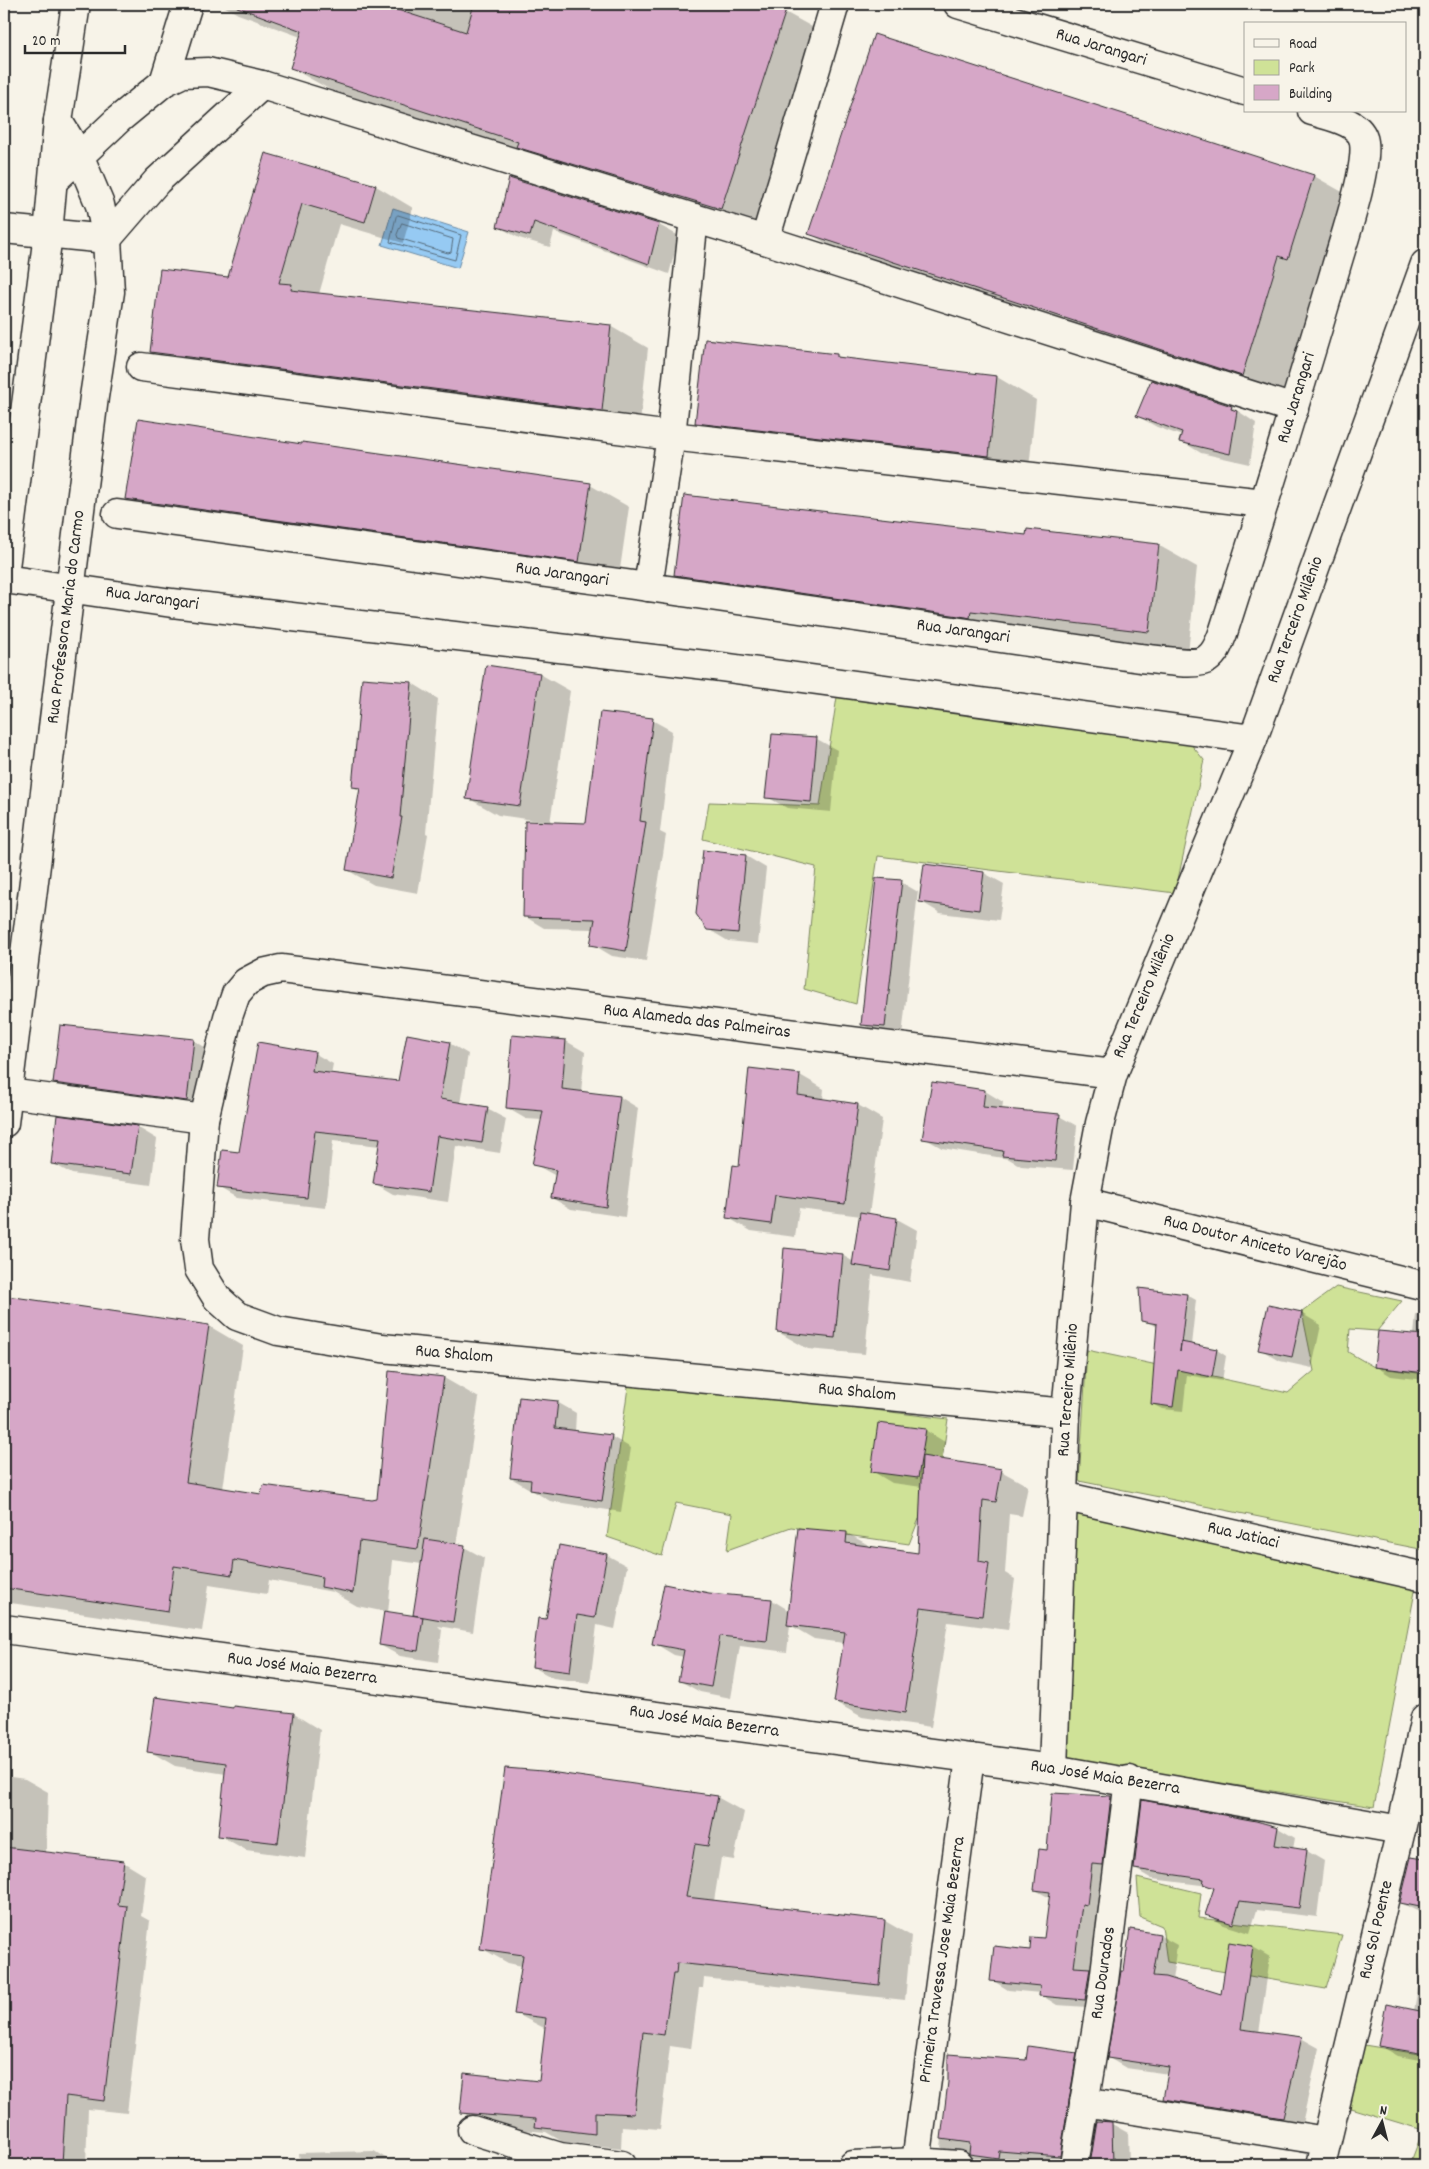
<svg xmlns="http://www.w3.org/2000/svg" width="1429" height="2169" viewBox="0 0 1429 2169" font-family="Dekko,sans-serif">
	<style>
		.green { fill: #cfe297; stroke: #7d8661 }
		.water { fill: #96caf3; stroke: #6b8aa3 }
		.shadow { fill: #0003; fill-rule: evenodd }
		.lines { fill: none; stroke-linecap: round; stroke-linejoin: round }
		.shore { stroke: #566b7b; stroke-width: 1 }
		.building { fill: #d6a7c7; stroke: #2b2b2b }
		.minor-casing { stroke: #2b2b2b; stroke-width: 31 }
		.minor { stroke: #f7f3e8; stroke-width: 28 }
		.labels { text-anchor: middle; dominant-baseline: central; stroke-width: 4; stroke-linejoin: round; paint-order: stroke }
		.street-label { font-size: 18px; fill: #2b2b2b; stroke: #f7f3e8 }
	</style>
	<rect width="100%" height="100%" fill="#f7f3e8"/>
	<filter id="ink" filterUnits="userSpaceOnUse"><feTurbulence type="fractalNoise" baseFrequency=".02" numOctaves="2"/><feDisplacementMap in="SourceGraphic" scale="10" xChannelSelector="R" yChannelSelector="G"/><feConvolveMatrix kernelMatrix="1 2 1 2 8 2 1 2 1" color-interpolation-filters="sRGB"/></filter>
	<g filter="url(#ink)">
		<g class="green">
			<polygon points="837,697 1185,737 1204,760 1175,893 878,856 856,1004 804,989 816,867 703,839 709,802 820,806"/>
			<polygon points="1336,1287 1402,1301 1377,1331 1350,1329 1348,1352 1374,1367 1425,1374 1419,1419 1425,1421 1425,1550 1079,1481 1087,1350 1288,1393 1314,1371 1302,1312"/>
			<polygon points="629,1380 948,1419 936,1501 919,1519 909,1544 791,1527 727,1550 732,1514 676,1503 662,1556 607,1537"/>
			<polygon points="1074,1509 1416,1586 1374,1807 1062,1758"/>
			<polygon points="1137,1878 1201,1893 1198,1918 1342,1935 1326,1989 1167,1962 1162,1926 1140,1917"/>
			<polygon points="1364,2045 1425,2055 1425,2165 1404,2165 1412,2159 1423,2130 1347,2107"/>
		</g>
		<polygon class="water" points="393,208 469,232 458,268 382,245"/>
		<g class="shadow">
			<polygon points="220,4 761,4 785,12 823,33 758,229 329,89 291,68 301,37 238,14"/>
			<path d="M875 36 1314 176 1353 198 1319 278 1281 397 849 256 810 234ZM1168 351 1248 377 1247 379 1172 355Z"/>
			<polygon points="266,154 376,186 413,208 403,243 339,224 319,294 610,326 648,348 639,432 189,373 151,352 229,278"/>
			<polygon points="510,179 659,225 679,236 669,274 554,232 550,247 519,238 499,227"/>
			<polygon points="837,355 844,360 997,377 1036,400 1028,478 735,445 696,422"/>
			<polygon points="1232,407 1256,423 1250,464 1201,453 1181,441 1182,436 1157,427 1137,416"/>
			<polygon points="590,485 629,507 618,583 165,521 126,499"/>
			<polygon points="1027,536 1158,545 1197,567 1188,653 714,597 675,574"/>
			<polygon points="487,667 540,674 570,691 550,823 587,824 652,720 672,731 660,832 666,835 646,961 612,956 592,944 594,929 544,928 524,916 540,821 498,815 468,798"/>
			<polygon points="412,683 438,699 426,833 428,834 418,893 374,885 347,870 361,791 353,787"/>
			<polygon points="817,739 837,750 831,812 787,808 767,797"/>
			<polygon points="746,856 766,868 758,944 728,941 708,929"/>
			<polygon points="984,873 1004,884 999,920 940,913 920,901"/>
			<polygon points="901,882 918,892 902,1036 879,1034 862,1024"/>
			<polygon points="193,1040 223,1058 217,1117 85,1100 55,1083"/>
			<polygon points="566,1041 585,1052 581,1092 620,1097 638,1108 625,1217 571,1209 552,1198 556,1176 534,1164 542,1120 526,1119 507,1108"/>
			<polygon points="449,1043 468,1054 460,1104 487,1109 506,1119 500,1153 456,1146 448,1202 393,1194 374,1183 380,1146 333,1141 326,1208 237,1198 218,1187 240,1153 314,1053 333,1064 331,1074 399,1082"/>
			<polygon points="800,1075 824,1089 823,1100 858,1105 882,1119 869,1215 897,1219 917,1230 910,1282 872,1275 865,1354 808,1349 778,1332 842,1255 854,1262 861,1216 799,1208 795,1237 751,1231 727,1217 740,1167"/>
			<polygon points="933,1083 985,1091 1003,1102 1002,1110 1059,1116 1077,1126 1073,1170 1021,1166 1009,1159 942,1148 924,1138"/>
			<polygon points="137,1127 157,1139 151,1185 72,1174 52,1163"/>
			<polygon points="1187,1295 1196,1300 1191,1345 1217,1350 1226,1356 1222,1381 1187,1375 1183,1411 1162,1409 1152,1404 1158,1327 1142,1320"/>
			<path d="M8 1298 209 1326 243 1346 223 1489 263 1495 373 1502 378 1500 444 1378 479 1398 456 1545 464 1547 484 1558 473 1632 438 1626 442 1630 438 1662 400 1656 380 1645 386 1612 357 1606 333 1592 269 1580 267 1594 209 1585 202 1631 4 1602V1327ZM393 1560 422 1564 414 1614 419 1618 388 1613Z"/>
			<polygon points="1301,1313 1321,1325 1312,1368 1280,1361 1260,1349"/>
			<polygon points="1416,1315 1425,1316 1425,1380 1391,1376 1375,1366 1414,1335"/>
			<polygon points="1425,1387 1425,1422 1420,1418"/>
			<polygon points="557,1402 576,1413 575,1432 612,1437 631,1448 621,1512 550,1501 511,1478"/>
			<polygon points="925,1430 945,1442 942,1461 1001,1471 1028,1486 1022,1516 1009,1514 1005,1573 1015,1579 1008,1630 948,1622 931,1727 862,1717 835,1702 844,1643 814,1639 790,1625 787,1652 740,1646 731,1698 700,1692 680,1681 684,1657 674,1655 654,1643 709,1594 772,1600 790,1611 847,1533 872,1547 919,1554 922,1487 892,1483 872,1471"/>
			<polygon points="560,1546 607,1555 627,1566 615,1629 597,1625 590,1683 553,1678 533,1667 547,1620"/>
			<polygon points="234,1710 294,1714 320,1730 305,1858 246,1850 219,1835 226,1774 175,1766 149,1751"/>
			<polygon points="4,1776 25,1779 48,1792 46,1853 123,1862 146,1876 141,1916 150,1921 127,2113 88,2109 86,2165 5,2165 8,2099 4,2099"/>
			<polygon points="1053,1795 1111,1798 1127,1807 1103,1913 1098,1913 1091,1971 1106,1979 1101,2008 1057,2005 1041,1995 1041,1993 1008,1990 992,1980 1045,1940 1050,1898 1035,1890 1048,1852"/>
			<polygon points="717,1797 744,1812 734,1860 721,1858 714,1901 885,1921 911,1936 905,2000 704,1978 703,1988 699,1988 691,2049 670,2046 660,2129 622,2126 621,2148 563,2142 546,2132 488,2127 462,2112 540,2082 546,2029 515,2013 522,1966 508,1963 481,1948"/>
			<polygon points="1278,1828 1295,1838 1293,1849 1307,1851 1324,1861 1317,1917 1257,1910 1250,1933 1224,1925 1207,1915 1214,1890 1209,1886 1152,1879 1135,1869"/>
			<polygon points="1412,1858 1425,1860 1425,1915 1401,1903"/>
			<polygon points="1159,1935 1177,1945 1172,1980 1222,1996 1253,1947 1270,1957 1259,2033 1301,2038 1319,2048 1301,2128 1182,2108 1165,2098 1169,2074 1126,2068 1109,2058 1125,1973"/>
			<polygon points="1425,1944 1425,2061 1398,2056 1379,2045 1414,2011"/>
			<polygon points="1076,2054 1092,2063 1075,2165 975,2165 973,2158 957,2157 941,2147 949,2082 1027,2062"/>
			<polygon points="1098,2122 1112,2124 1128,2133 1129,2165 1091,2165"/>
			<polygon points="374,2151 397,2165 233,2165 233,2163 300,2165 299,2153"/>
			<polygon points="1218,2164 1237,2165 1153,2165"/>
		</g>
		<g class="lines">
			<g class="shore">
				<polygon points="398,215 461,235 455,260 390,242 396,217"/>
				<polygon points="402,223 453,239 451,252 448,253 398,238 397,235"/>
			</g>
		</g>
		<g class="building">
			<polygon points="237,4 379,4 466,32 474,4 765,4 786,10 721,209 516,147 518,142 290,68 302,31 237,7"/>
			<polygon points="874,34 1314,175 1288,259 1279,256 1242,376 808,234"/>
			<polygon points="265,153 376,185 365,222 302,204 279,283 292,284 291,290 611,325 602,411 150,352 160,269 228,277"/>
			<polygon points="509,178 659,224 649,264 534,222 530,236 497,227"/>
			<polygon points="705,339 837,354 837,357 997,376 989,456 695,423"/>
			<polygon points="1151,380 1232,406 1231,409 1237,411 1230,454 1179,442 1182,432 1136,416"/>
			<polygon points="138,419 302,444 302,442 591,483 579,562 125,499"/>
			<polygon points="684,495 1026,535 1027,529 1159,544 1149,632 971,611 970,618 966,617 674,575"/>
			<polygon points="486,665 540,673 520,806 466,799"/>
			<polygon points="362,678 412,682 400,817 402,817 391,878 346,870 360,788 352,787"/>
			<polygon points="600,712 653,718 640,821 646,822 626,951 590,945 595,919 523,917 525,821 586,823"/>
			<polygon points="772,734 817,737 811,802 765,798"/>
			<polygon points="703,850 746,855 738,933 707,930 696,914"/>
			<polygon points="924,864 984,872 979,910 919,902"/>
			<polygon points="876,878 902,880 885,1027 861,1025"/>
			<polygon points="60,1025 194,1039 187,1101 53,1083"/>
			<polygon points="407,1034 450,1042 440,1099 488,1107 482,1143 437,1136 429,1192 373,1184 380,1138 315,1131 307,1198 217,1188 222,1150 239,1152 258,1042 315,1052 312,1071 398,1081"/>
			<polygon points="512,1035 566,1040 562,1089 620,1096 606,1207 551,1198 556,1170 532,1165 543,1111 506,1108"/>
			<polygon points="749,1068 800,1074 798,1095 858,1104 845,1204 775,1195 771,1224 726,1218 733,1165 739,1166"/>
			<polygon points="932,1082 985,1090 983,1107 1060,1114 1055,1161 1002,1156 1003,1151 922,1139"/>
			<polygon points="57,1115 138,1126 131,1174 51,1164"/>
			<polygon points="860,1212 897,1218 890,1271 852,1265"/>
			<polygon points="784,1248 843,1254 835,1338 777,1332"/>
			<polygon points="1139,1288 1187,1294 1180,1352 1181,1342 1217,1349 1212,1377 1178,1370 1173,1407 1151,1404 1157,1324 1141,1321"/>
			<polygon points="7,1296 209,1325 186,1482 261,1494 263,1485 372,1500 377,1499 389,1371 444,1377 418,1549 359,1541 353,1593 321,1587 322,1577 234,1560 232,1575 174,1566 168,1612 4,1588 4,1319"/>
			<polygon points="1268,1305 1302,1312 1292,1357 1258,1350"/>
			<polygon points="1378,1331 1425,1335 1425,1373 1374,1367"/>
			<polygon points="519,1397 558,1401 555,1428 612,1435 602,1501 530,1490 531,1480 510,1478"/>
			<polygon points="878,1423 926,1429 918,1478 871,1472"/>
			<polygon points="922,1456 1002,1469 996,1502 983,1500 979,1561 989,1563 982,1616 921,1608 905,1713 834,1702 845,1632 787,1625 798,1528 847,1532 846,1543 918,1553"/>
			<polygon points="425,1539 465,1545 453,1622 413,1615"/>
			<polygon points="559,1545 607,1554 595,1618 577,1615 570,1672 532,1667 538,1618 546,1619"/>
			<polygon points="664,1584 709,1593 772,1599 767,1641 720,1636 711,1687 678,1681 684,1650 652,1644"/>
			<polygon points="384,1611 423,1617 418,1651 379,1645"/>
			<polygon points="155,1697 233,1708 233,1706 294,1713 278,1843 218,1836 226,1763 147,1752"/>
			<polygon points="505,1768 543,1771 718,1796 708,1846 695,1844 686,1897 885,1920 879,1985 677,1963 676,1974 673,1974 664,2035 643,2032 634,2114 595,2112 595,2134 535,2127 536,2119 460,2113 464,2073 539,2081 546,2018 514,2014 523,1955 480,1949"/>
			<polygon points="1052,1793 1111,1796 1103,1865 1092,1864 1087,1905 1082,1904 1074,1967 1090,1968 1085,2000 1039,1996 1040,1986 990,1981 994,1946 1030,1950 1031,1937 1044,1938 1050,1892 1034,1890 1039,1849 1047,1850"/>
			<polygon points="1142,1800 1256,1821 1278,1827 1275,1845 1307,1850 1299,1908 1240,1901 1233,1924 1205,1915 1214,1888 1203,1884 1204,1879 1134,1869"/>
			<polygon points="4,1847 124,1861 118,1905 127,1906 104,2101 66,2096 62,2164 4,2161 8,2089 4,2089"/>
			<polygon points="1411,1857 1425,1859 1425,1908 1400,1903"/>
			<polygon points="1130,1929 1160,1934 1153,1976 1166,1977 1221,1994 1229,1942 1253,1946 1241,2029 1302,2037 1283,2118 1163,2099 1169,2067 1107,2058 1121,1971 1124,1971"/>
			<polygon points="1386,2004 1425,2012 1425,2054 1378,2046"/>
			<polygon points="1028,2046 1077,2053 1060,2156 999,2151 998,2158 969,2154 970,2143 941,2139 948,2082 948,2054 1026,2060"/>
			<polygon points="1097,2121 1112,2122 1113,2165 1090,2165"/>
		</g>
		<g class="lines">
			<defs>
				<g id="minor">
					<polyline points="958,4 1245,91"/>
					<polyline points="164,82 188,4"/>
					<polyline points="53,181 119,119 164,82 183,73 208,72 262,85 765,240 1294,409"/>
					<polyline points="4,229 107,239 157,181 262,85"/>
					<polyline points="765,240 835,4"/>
					<polyline points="141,367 671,436 1264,503"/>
					<path d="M117 514 648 587 1140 658C1154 659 1197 667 1207 659 1216 653 1219 643 1223 633 1262 511 1300 390 1336 267 1344 239 1368 169 1364 142 1361 121 1328 116 1312 111"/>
					<polyline points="4,575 48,234 58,121 76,4"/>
					<polyline points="4,579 172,603 714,666 1253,739"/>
					<polyline points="648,587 671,436 694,218"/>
					<polyline points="8,1093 204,1119"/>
					<polyline points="4,1123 94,397 110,292 107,239 100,205 79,155 58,121"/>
					<polyline points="1085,1202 1425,1286"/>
					<polyline points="1066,1413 382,1348 278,1331 237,1316 217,1298 199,1269 195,1239 204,1119 228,1017 236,994 246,982 263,973 281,969 1113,1074"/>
					<polyline points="1062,1496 1425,1577"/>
					<polyline points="4,1629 1053,1769 1401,1830"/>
					<polyline points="1053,1769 1066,1413 1085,1202 1100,1123 1113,1074 1253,739 1425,264"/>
					<polyline points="1084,2102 1326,2141"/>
					<polyline points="472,2130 560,2157 622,2165"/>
					<polyline points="916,2162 970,1758"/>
					<polyline points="853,2165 916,2162 958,2165"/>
					<polyline points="1074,2165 1103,1989 1129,1780"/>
					<polyline points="1321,2165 1401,1830 1425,1718"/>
				</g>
			</defs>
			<use href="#minor" class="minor-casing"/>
			<use href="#minor" class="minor"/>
		</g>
	</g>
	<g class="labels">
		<g class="street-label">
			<text transform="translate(1101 48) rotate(17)">Rua Jarangari</text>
			<text transform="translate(1297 398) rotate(-73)">Rua Jarangari</text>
			<text transform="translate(562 575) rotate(8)">Rua Jarangari</text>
			<text transform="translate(152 599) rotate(8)">Rua Jarangari</text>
			<text transform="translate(67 617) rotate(-83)">Rua Professora Maria do Carmo</text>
			<text transform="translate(1296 620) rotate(-70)">Rua Terceiro Milênio</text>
			<text transform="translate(963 632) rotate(8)">Rua Jarangari</text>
			<text transform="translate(1145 996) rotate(-67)">Rua Terceiro Milênio</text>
			<text transform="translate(697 1022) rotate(7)">Rua Alameda das Palmeiras</text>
			<text transform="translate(1255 1244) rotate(14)">Rua Doutor Aniceto Varejão</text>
			<text transform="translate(454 1355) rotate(5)">Rua Shalom</text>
			<text transform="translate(1069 1390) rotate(-86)">Rua Terceiro Milênio</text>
			<text transform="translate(857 1393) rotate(5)">Rua Shalom</text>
			<text transform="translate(1243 1536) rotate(13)">Rua Jatiaci</text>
			<text transform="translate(302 1669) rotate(8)">Rua José Maia Bezerra</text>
			<text transform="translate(704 1722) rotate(8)">Rua José Maia Bezerra</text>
			<text transform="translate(1105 1778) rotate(9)">Rua José Maia Bezerra</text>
			<text transform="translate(1377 1930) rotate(-77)">Rua Sol Poente</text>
			<text transform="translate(943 1960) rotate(-82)">Primeira Travessa Jose Maia Bezerra</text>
			<text transform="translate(1104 1973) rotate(-82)">Rua Dourados</text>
		</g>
	</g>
	<rect width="1429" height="2169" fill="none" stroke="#f7f3e8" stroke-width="20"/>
	<rect x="10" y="10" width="1409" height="2149" fill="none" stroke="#2b2b2b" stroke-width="2" filter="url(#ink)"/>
	<rect x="1244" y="22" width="162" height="90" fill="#f7f3e8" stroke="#a5a39c"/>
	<rect x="1254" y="39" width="25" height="8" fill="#f7f3e8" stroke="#a5a39c"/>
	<text x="1289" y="48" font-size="15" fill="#2b2b2b">Road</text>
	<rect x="1254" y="60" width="25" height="15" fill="#cfe297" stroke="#a5a39c"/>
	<text x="1289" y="72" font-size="15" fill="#2b2b2b">Park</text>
	<rect x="1254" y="85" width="25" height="15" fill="#d6a7c7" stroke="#a5a39c"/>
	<text x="1289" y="98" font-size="15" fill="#2b2b2b">Building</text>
	<g transform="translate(1382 2122) rotate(7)" stroke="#f7f3e8" stroke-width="4" paint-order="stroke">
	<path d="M0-4L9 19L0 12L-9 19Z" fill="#2b2b2b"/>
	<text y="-8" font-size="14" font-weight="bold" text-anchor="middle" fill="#2b2b2b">N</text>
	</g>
	<path d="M25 45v8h100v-8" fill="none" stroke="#2b2b2b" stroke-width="2.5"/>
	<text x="32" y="45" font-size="15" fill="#2b2b2b" stroke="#f7f3e8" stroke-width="4" paint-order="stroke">20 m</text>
</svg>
